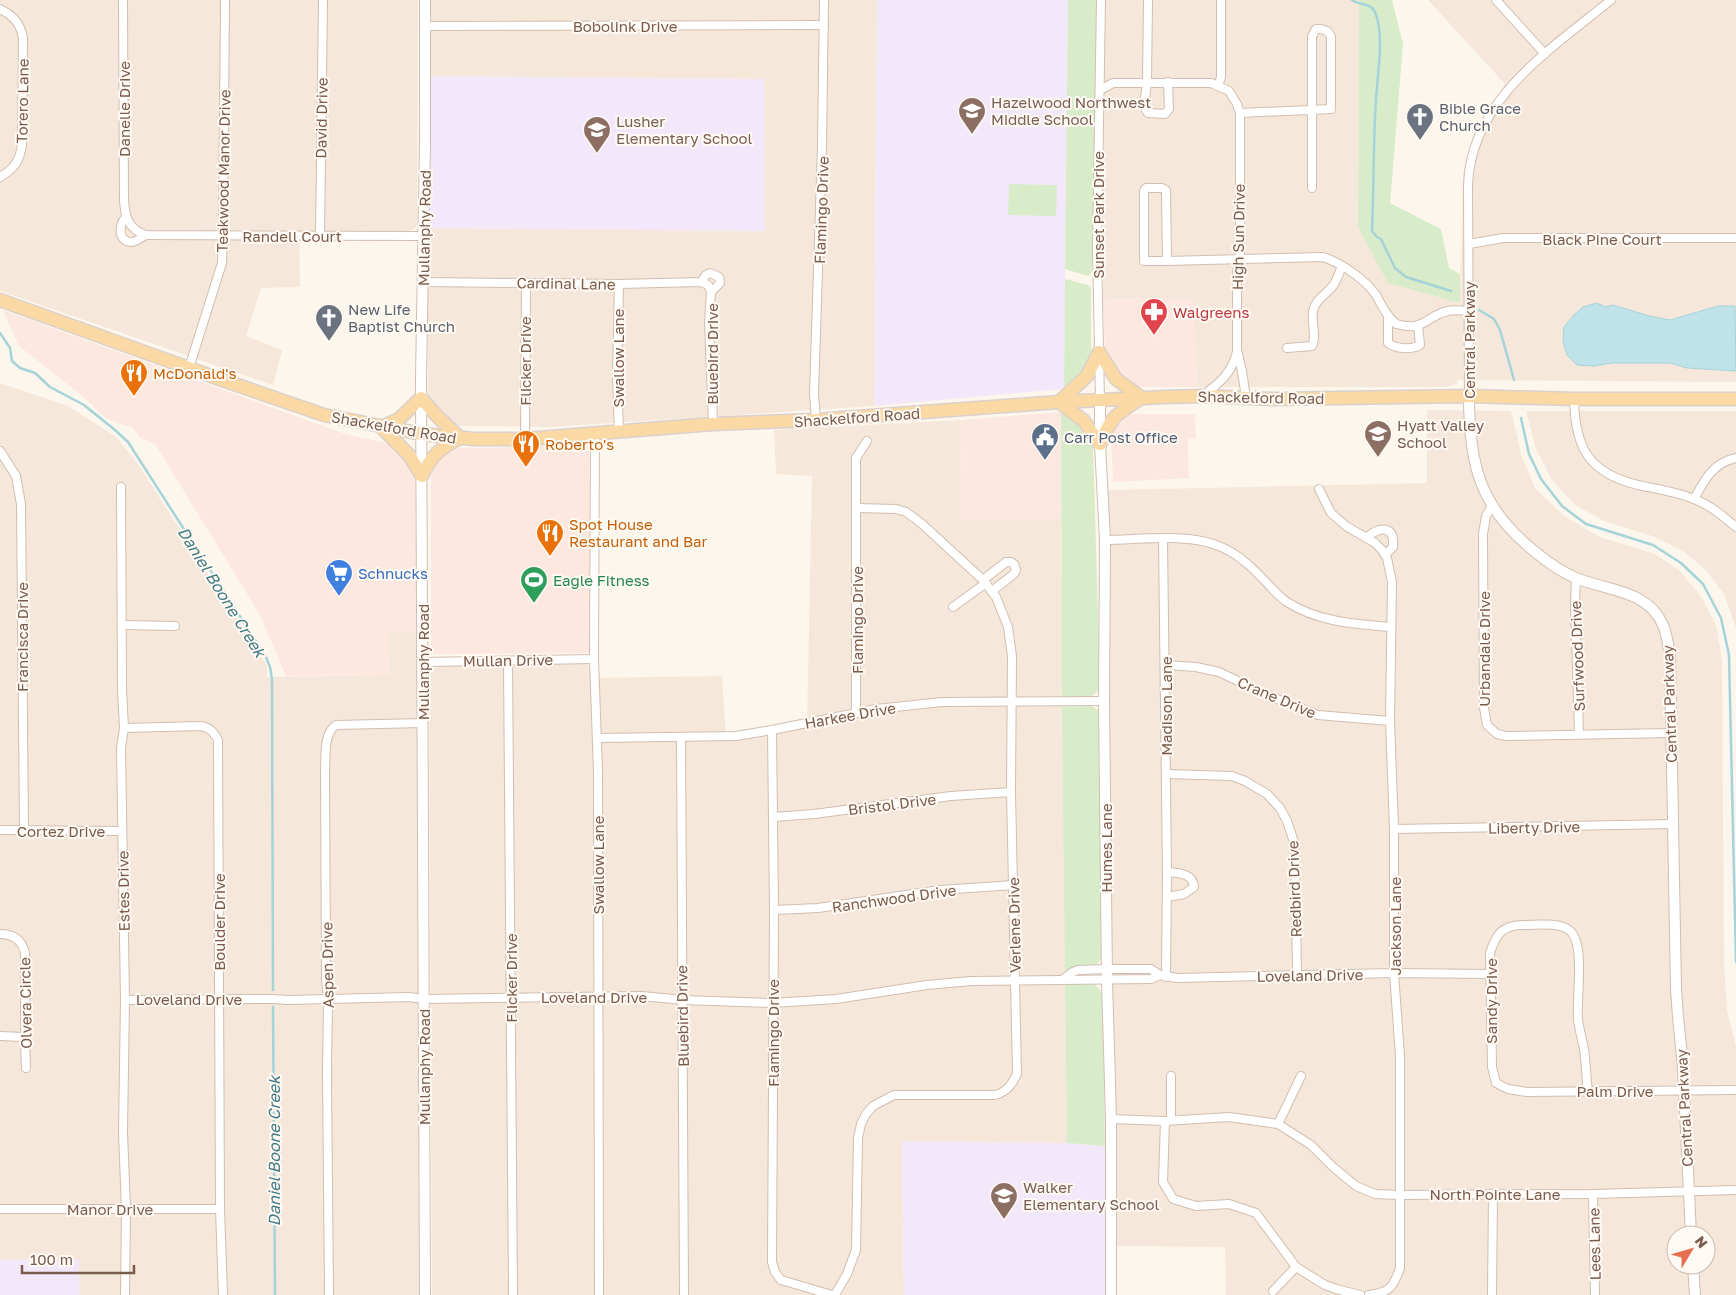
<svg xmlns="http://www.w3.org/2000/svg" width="1736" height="1295" viewBox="0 0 1736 1295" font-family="'Golos Text',sans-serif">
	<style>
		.residential { fill: #f5e8da; fill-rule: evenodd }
		.commercial { fill: #fde8e0 }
		.education { fill: #f3e8fa }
		.green { fill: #d8ecc9 }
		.water { fill: #bfe3e8; stroke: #a5d3da }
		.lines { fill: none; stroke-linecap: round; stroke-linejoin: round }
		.stream { stroke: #a5d3da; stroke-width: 2.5 }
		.minor-casing { stroke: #d1beb0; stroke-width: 10 }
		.tertiary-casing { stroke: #d1beb0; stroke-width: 12 }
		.primary-casing { stroke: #dad1cd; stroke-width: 15 }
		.minor { stroke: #fff; stroke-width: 8 }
		.tertiary { stroke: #fff; stroke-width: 10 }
		.primary { stroke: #fbd9a5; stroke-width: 12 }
		.labels { text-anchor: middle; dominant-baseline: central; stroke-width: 4; stroke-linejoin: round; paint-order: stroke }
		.street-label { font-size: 15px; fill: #7a5c4d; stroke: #fffaf3 }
		.education-label { font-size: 15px; fill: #785e54; stroke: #fffaf3; text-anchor: start }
		.worship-label { font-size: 15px; fill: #5b616d; stroke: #fffaf3; text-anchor: start }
		.health-label { font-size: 15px; fill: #be3a42; stroke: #fffaf3; text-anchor: start }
		.food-label { font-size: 15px; fill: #c56008; stroke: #fffaf3; text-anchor: start }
		.service-label { font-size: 15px; fill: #4e5e75; stroke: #fffaf3; text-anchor: start }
		.shop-label { font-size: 15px; fill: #366cbe; stroke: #fffaf3; text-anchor: start }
		.leisure-label { font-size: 15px; fill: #27864d; stroke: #fffaf3; text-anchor: start }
		.water-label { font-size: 16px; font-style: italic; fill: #437c86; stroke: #fffaf3 }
	</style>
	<rect width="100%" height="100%" fill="#fdf6ec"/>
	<g class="residential">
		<polygon points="0,0 418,0 417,225 414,229 408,231 299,231 300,287 261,288 246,336 282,350 273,385 0,291"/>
		<polygon points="430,0 877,0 874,406 550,427 453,426 428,403 428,228 764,231 764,79 430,76"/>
		<polygon points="1105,0 1359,0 1358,227 1460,303 1463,175 1473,136 1505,84 1428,0 1736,0 1736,382 1458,380 1457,383 1452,386 1444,387 1197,387 1193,299 1103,298"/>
		<polygon points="0,383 68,406 116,437 138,464 267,666 267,677 389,675 387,633 418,633 420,1295 79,1295 79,1259 0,1260"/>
		<path d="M1427 410 1511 411 1522 457 1535 488 1564 516 1600 537 1655 554 1680 571 1700 595 1716 625 1722 659 1724 960 1727 1011 1736 1046V1295H1226L1225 1247 1114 1246 1108 490 1427 483ZM1676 1235H1706V1265H1676Z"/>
		<polygon points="1526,411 1736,411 1736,628 1724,594 1705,569 1683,551 1655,537 1604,521 1575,505 1552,480 1536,449"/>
		<polygon points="960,420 961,520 1061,519 1067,1143 902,1142 904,1295 432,1295 429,674 433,669 439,666 584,664 588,665 591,670 591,678 722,676 726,740 807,728 812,476 776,474 774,430"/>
	</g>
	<g class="commercial">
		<polygon points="1103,298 1193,299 1197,387 1131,387 1121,383 1105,356"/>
		<polygon points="3,310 348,435 392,444 402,449 415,476 416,486 418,633 387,633 389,675 286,676 260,615 155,444 140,438 133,428 107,419 76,391 18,345"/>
		<polygon points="1061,412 1061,519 961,521 960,420"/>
		<polygon points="1130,414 1195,414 1196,438 1188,439 1189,478 1113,482 1111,432"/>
		<polygon points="589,444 590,653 431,654 431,447 480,448"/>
	</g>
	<g class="education">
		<polygon points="877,0 1068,0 1064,389 874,406"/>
		<polygon points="430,76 764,79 765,231 428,228"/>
		<polygon points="902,1141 1067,1143 1105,1146 1105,1295 904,1295"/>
		<polygon points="79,1259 79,1295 0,1295 0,1260"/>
	</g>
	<g class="green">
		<polygon points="1068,0 1098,0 1092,266 1091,273 1088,276 1065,269"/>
		<polygon points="1359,0 1392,0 1403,44 1390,203 1441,229 1449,268 1460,274 1460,303 1388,283 1358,227"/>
		<polygon points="1009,184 1057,185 1056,216 1008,215"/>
		<polygon points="1065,279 1088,285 1091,288 1091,363 1087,373 1064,389"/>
		<path d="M1061 412 1074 417 1093 444 1100 685C1096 702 1076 698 1062 698Z"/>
		<path d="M1091 706 1097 709 1101 715 1102 957C1094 973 1081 966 1065 972L1062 707Z"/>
		<polygon points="1065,983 1095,985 1100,990 1103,997 1105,1146 1067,1143"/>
	</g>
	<polygon class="water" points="1597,303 1605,307 1613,305 1649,316 1670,320 1718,306 1735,306 1736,371 1687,368 1670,363 1612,363 1593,366 1577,365 1567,355 1563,341 1564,327 1574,315 1583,307"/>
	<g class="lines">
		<g class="stream">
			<path d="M1352 0C1360 6 1370 2 1375 12 1385 35 1377 76 1376 100 1373 143 1374 187 1372 231L1377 237 1381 239 1395 268 1406 277 1451 291"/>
			<polyline points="1479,310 1494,319 1500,330 1514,380"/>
			<polyline points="0,333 10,348 12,361 20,368 35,373 50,387 84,405 115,430 128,442 266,657 270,667 272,679 273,990"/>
			<polyline points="1521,418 1529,454 1541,479 1562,506 1586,524 1653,545 1681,563 1703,584 1721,618 1729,655 1736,962"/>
			<polyline points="273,1007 275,1295"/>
		</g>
		<defs>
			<g id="minor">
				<path d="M123 0 124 200C125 217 128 229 146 235L423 236"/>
				<polyline points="1148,0 1147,82 1144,107 1148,113 1165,114 1169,109 1168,82"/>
				<polyline points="1496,0 1545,54"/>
				<path d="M0 9C14 16 20 23 23 38L22 144C20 161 14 169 0 177"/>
				<polyline points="425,26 824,25"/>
				<polyline points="1218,86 1221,77 1221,0"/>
				<polyline points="1100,90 1113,83 1211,83 1229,91 1237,104 1240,113 1240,259 1237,272 1237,350 1242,371 1246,398"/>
				<polyline points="1240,113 1331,109 1331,36 1327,31 1321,29 1316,29 1312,36 1312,188"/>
				<path d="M126 217C119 224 117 241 131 242 137 242 141 237 146 235"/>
				<polyline points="320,236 323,0"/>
				<polyline points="1469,244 1503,238 1736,238"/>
				<path d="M1167 261 1166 190 1162 188H1146L1144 191V261H1167L1323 257C1341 263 1365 279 1376 295 1382 306 1386 315 1396 324 1426 332 1425 316 1448 311 1454 309 1462 311 1468 311"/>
				<polyline points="423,282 619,284 701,282 708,285 711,292 709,322 713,424"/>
				<polyline points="701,282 706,275 710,273 719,277 720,283 711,292"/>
				<polyline points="619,284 617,378 619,432"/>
				<path d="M1388 317V343C1396 349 1411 350 1420 345L1418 325"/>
				<path d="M1287 348 1312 346C1317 337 1311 322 1313 311 1315 300 1325 295 1332 287 1337 281 1339 273 1342 266"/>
				<polyline points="189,368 222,263 223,236 225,0"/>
				<path d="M1202 396C1219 384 1232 373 1237 352"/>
				<path d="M1469 396 1468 186C1470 100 1551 49 1611 0"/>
				<path d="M1574 399C1575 447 1588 473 1638 485 1657 489 1677 492 1694 499 1710 505 1723 516 1736 527"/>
				<polyline points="1100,401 1097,250 1101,0"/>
				<polyline points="816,420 814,394 822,146 824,0"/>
				<polyline points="595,435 594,659 598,772 599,1295"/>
				<polyline points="525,439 526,282"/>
				<polyline points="0,451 16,476 21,504 24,829"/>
				<polyline points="121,487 122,690 124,728 121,748 125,1000 123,1133 126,1209 125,1295"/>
				<path d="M1319 489 1331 513 1346 526 1375 543 1382 550 1387 558 1392 582 1390 721 1394 829V973L1400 1056V1268C1393 1288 1390 1292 1369 1295"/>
				<path d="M1694 499C1705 479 1713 463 1736 458"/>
				<polyline points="1492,506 1486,516 1483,534 1484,708 1487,725 1497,734 1506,736 1671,733"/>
				<path d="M1366 538C1380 526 1395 525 1393 547L1385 555"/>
				<polyline points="1163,539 1167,872 1166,977"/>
				<path d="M1105 540C1138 540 1186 533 1216 545 1234 551 1249 564 1262 578 1270 586 1278 596 1287 602 1318 622 1355 624 1390 627"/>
				<polyline points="1576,578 1575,603 1579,734"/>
				<polyline points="983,580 1006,562 1011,562 1014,564 1016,570 1014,574 992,591"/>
				<polyline points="953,607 986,583"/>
				<polyline points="122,625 175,626"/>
				<polyline points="508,661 513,1295"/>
				<polyline points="423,662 594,659"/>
				<polyline points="1166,665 1196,667 1219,672 1267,695 1318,715 1390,721"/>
				<polyline points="856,713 856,458 867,441"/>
				<path d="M124 728 201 726C210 728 214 732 218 740L220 1209 223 1295"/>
				<polyline points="772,730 774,910 772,1262 775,1272 781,1280 832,1295"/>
				<polyline points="681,737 684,1295"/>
				<polyline points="597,738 736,736 772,730 876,709 942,702 1104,701"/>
				<polyline points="1166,774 1232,776 1245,781 1267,794 1280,808 1287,821 1295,845 1297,976"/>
				<polyline points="773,817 814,814 951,796 1011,792"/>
				<polyline points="1394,829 1673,824"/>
				<polyline points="0,830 122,831"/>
				<path d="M1167 897 1184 894 1194 887C1193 873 1179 873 1167 872"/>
				<polyline points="774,910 818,908 940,890 1014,885"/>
				<path d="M0 934C13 934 22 940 25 953 26 991 24 1029 26 1068"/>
				<polyline points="1062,980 1073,972 1078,970 1106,969 1151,969 1160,975 1177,978 1394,973 1491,974"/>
				<polyline points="125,1000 272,999 289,1000 409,997 424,999 642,996 683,1000 773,1003 836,999 927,985 971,981 1151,979 1160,975"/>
				<polyline points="0,1036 24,1037"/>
				<path d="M1588 1091C1586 1077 1586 1062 1584 1049 1582 1039 1579 1029 1578 1019 1576 999 1586 942 1569 930 1558 922 1537 925 1524 925 1502 925 1496 934 1490 953L1492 1067 1496 1083 1508 1089 1527 1092 1736 1090"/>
				<polyline points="1111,1119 1165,1121 1229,1117 1278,1124 1311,1145 1333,1167 1356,1186 1375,1194 1399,1195 1593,1194 1736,1190"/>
				<polyline points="1171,1120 1171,1076"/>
				<polyline points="1165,1121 1163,1182 1173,1199 1196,1206 1229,1204 1256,1213 1296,1267 1325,1285 1336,1289 1360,1295"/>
				<polyline points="1278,1124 1301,1076"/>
				<polyline points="1593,1194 1595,1295"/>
				<polyline points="0,1209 220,1209"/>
				<polyline points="1273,1291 1296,1267"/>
				<path d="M329 1295 327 1074 328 999 326 979 325 771C326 756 323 734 336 725L423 723"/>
				<path d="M835 1295 847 1274 856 1250 858 1138 861 1124 866 1114 873 1106 894 1095H995C1007 1092 1012 1084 1017 1074L1011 792 1012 656 1008 627 996 597 983 580 921 523 906 512 896 509 857 508"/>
				<polyline points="1492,1295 1493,1194"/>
			</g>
			<g id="tertiary">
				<path d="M1469 396C1469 463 1479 507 1534 551 1546 561 1561 572 1576 578 1607 591 1647 589 1663 625 1667 634 1668 645 1670 655L1676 989 1678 1017 1683 1067 1691 1235"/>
				<polyline points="1100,401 1100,444 1105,540 1104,701 1107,980 1111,1119 1111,1295"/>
				<polyline points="1693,1265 1695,1295"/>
				<polyline points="425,1295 421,379 425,142 425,0"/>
			</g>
			<g id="primary">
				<polyline points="0,300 208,375 324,415 422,434 474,439 525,439 713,424 816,420 1059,402 1164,397 1202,396 1274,399 1469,396 1574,399 1736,399"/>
				<polyline points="1099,352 1116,379 1142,398"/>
				<polyline points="1059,402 1087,376 1099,352"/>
				<polyline points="1059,402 1084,421 1100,444"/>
				<polyline points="381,427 399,419 421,398 437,416 460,438"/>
				<polyline points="381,427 409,455 422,476"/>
				<path d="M1100 444C1111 417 1115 415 1140 399"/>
				<path d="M422 476C430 457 441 447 460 438"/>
			</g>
		</defs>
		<use href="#minor" class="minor-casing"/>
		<use href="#tertiary" class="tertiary-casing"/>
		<use href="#primary" class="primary-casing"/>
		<use href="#minor" class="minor"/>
		<use href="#tertiary" class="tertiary"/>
		<use href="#primary" class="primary"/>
	</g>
	<defs>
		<symbol id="school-pin" viewBox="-11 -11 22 30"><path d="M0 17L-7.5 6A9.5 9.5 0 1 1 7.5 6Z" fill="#8d6e63" stroke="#fffaf3"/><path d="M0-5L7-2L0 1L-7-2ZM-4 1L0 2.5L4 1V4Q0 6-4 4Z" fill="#fff"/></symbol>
		<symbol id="church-pin" viewBox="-11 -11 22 30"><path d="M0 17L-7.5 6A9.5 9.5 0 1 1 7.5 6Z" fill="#6b7280" stroke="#fffaf3"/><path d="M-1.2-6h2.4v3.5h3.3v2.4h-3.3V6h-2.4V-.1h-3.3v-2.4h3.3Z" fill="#fff"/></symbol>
		<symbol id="pharmacy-pin" viewBox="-11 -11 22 30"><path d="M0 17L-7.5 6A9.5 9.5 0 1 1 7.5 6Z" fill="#e0444e" stroke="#fffaf3"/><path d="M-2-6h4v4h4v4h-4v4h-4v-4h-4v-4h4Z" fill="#fff"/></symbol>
		<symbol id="restaurant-pin" viewBox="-11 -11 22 30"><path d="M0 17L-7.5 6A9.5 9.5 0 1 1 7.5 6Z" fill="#e8710a" stroke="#fffaf3"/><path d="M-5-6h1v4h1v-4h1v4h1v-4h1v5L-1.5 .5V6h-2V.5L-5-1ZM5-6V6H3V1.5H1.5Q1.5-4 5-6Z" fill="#fff"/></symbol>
		<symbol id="civic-pin" viewBox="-11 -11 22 30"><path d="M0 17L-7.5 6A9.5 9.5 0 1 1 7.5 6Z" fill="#5c6f8a" stroke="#fffaf3"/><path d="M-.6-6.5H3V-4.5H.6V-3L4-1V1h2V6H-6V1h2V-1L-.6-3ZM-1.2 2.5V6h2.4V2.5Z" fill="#fff"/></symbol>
		<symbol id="supermarket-pin" viewBox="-11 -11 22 30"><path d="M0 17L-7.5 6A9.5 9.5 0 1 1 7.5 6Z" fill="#3f7fe0" stroke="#fffaf3"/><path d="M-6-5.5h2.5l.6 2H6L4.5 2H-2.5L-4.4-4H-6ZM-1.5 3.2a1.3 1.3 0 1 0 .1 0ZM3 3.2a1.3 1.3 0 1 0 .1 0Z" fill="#fff"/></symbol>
		<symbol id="stadium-pin" viewBox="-11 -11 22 30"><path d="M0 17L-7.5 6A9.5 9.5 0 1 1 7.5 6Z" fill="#2e9e5b" stroke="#fffaf3"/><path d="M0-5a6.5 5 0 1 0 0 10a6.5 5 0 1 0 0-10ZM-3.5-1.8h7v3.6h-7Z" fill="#fff"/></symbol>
	</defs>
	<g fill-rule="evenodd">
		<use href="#school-pin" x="956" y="95" width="32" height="43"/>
		<use href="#church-pin" x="1404" y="101" width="32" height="43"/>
		<use href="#school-pin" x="581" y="114" width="32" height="43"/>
		<use href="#pharmacy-pin" x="1138" y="296" width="32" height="43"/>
		<use href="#church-pin" x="313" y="302" width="32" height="43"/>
		<use href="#restaurant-pin" x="118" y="357" width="32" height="43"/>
		<use href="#school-pin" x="1362" y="418" width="32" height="43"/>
		<use href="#civic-pin" x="1029" y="421" width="32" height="43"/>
		<use href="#restaurant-pin" x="510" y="428" width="32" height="43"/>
		<use href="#restaurant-pin" x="534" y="517" width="32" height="43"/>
		<use href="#supermarket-pin" x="323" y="557" width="32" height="43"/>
		<use href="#stadium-pin" x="518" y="564" width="32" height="43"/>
		<use href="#school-pin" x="988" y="1180" width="32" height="43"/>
	</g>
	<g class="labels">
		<g class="street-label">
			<text x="625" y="26">Bobolink Drive</text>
			<text transform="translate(22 101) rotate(-89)">Torero Lane</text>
			<text transform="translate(124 109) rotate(-90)">Danelle Drive</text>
			<text transform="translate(321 118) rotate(-89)">David Drive</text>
			<text transform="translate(223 171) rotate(-89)">Teakwood Manor Drive</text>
			<text transform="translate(821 210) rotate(-88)">Flamingo Drive</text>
			<text transform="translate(1098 215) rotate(-90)">Sunset Park Drive</text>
			<text transform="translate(424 228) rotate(-89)">Mullanphy Road</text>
			<text x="292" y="236">Randell Court</text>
			<text transform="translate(1238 237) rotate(-89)">High Sun Drive</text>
			<text x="1602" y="239">Black Pine Court</text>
			<text transform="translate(566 283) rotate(1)">Cardinal Lane</text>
			<text transform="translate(1469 340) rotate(-90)">Central Parkway</text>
			<text transform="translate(712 354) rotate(-90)">Bluebird Drive</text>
			<text transform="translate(618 358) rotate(-90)">Swallow Lane</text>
			<text transform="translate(525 361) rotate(-90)">Flicker Drive</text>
			<text transform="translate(1261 397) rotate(1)">Shackelford Road</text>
			<text transform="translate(857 417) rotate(-4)">Shackelford Road</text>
			<text transform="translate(394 427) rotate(10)">Shackelford Road</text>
			<text transform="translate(857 620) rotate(-90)">Flamingo Drive</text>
			<text transform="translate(22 637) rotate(-90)">Francisca Drive</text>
			<text transform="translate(1484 649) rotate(-90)">Urbandale Drive</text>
			<text transform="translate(1577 656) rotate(-92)">Surfwood Drive</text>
			<text transform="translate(508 660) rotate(-1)">Mullan Drive</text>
			<text transform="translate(423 662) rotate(-90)">Mullanphy Road</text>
			<text transform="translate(1277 697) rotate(23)">Crane Drive</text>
			<text transform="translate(1669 704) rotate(-92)">Central Parkway</text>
			<text transform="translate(1166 706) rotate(-90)">Madison Lane</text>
			<text transform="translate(850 715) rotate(-10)">Harkee Drive</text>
			<text transform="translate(892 804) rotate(-7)">Bristol Drive</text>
			<text transform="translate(1534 827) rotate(-1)">Liberty Drive</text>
			<text x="61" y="831">Cortez Drive</text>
			<text transform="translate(1106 848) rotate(-90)">Humes Lane</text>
			<text transform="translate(598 865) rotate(-90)">Swallow Lane</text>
			<text transform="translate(1294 889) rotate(-92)">Redbird Drive</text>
			<text transform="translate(123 891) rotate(-91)">Estes Drive</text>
			<text transform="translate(894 898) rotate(-8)">Ranchwood Drive</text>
			<text transform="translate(219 922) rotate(-90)">Boulder Drive</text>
			<text transform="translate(1014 925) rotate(-91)">Verlene Drive</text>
			<text transform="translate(1395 926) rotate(-90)">Jackson Lane</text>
			<text transform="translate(327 965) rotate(-91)">Aspen Drive</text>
			<text transform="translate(1310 975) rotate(-1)">Loveland Drive</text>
			<text transform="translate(511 978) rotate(-90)">Flicker Drive</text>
			<text x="594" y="997">Loveland Drive</text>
			<text x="189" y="999">Loveland Drive</text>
			<text transform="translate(1491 1001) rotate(-90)">Sandy Drive</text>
			<text transform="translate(25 1003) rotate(-91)">Olvera Circle</text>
			<text transform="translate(682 1016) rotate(-91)">Bluebird Drive</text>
			<text transform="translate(773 1033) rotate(-90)">Flamingo Drive</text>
			<text transform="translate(424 1067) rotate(-90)">Mullanphy Road</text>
			<text x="1615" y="1091">Palm Drive</text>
			<text transform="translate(1684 1108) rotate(-93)">Central Parkway</text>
			<text x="1495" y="1194">North Pointe Lane</text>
			<text x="110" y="1209">Manor Drive</text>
			<text transform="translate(1594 1244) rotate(-91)">Lees Lane</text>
		</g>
		<g class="education-label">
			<text x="991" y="102">Hazelwood Northwest<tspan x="991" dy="17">Middle School</tspan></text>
			<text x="616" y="121">Lusher<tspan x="616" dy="17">Elementary School</tspan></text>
			<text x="1397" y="425">Hyatt Valley<tspan x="1397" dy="17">School</tspan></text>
			<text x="1023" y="1187">Walker<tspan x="1023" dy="17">Elementary School</tspan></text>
		</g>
		<g class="worship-label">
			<text x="1439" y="108">Bible Grace<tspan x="1439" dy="17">Church</tspan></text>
			<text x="348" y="309">New Life<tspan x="348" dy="17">Baptist Church</tspan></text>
		</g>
		<g class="health-label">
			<text x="1173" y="312">Walgreens</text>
		</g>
		<g class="food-label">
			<text x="153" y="373">McDonald's</text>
			<text x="545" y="444">Roberto's</text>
			<text x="569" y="524">Spot House<tspan x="569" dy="17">Restaurant and Bar</tspan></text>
		</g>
		<g class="service-label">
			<text x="1064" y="437">Carr Post Office</text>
		</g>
		<g class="shop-label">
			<text x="358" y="573">Schnucks</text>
		</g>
		<g class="leisure-label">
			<text x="553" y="580">Eagle Fitness</text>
		</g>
		<g class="water-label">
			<text transform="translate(222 592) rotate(58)">Daniel Boone Creek</text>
			<text transform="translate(274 1151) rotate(-90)">Daniel Boone Creek</text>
		</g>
	</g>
	<g transform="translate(1691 1250) rotate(52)"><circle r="24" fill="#fffaf3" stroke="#cabbb1"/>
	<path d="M0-4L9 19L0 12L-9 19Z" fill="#e76f51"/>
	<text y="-8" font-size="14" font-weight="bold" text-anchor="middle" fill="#7a5c4d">N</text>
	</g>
	<path d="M22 1265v8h112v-8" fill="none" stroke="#7a5c4d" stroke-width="2.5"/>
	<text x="30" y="1265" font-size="15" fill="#7a5c4d" stroke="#fffaf3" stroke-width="4" paint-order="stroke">100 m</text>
</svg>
